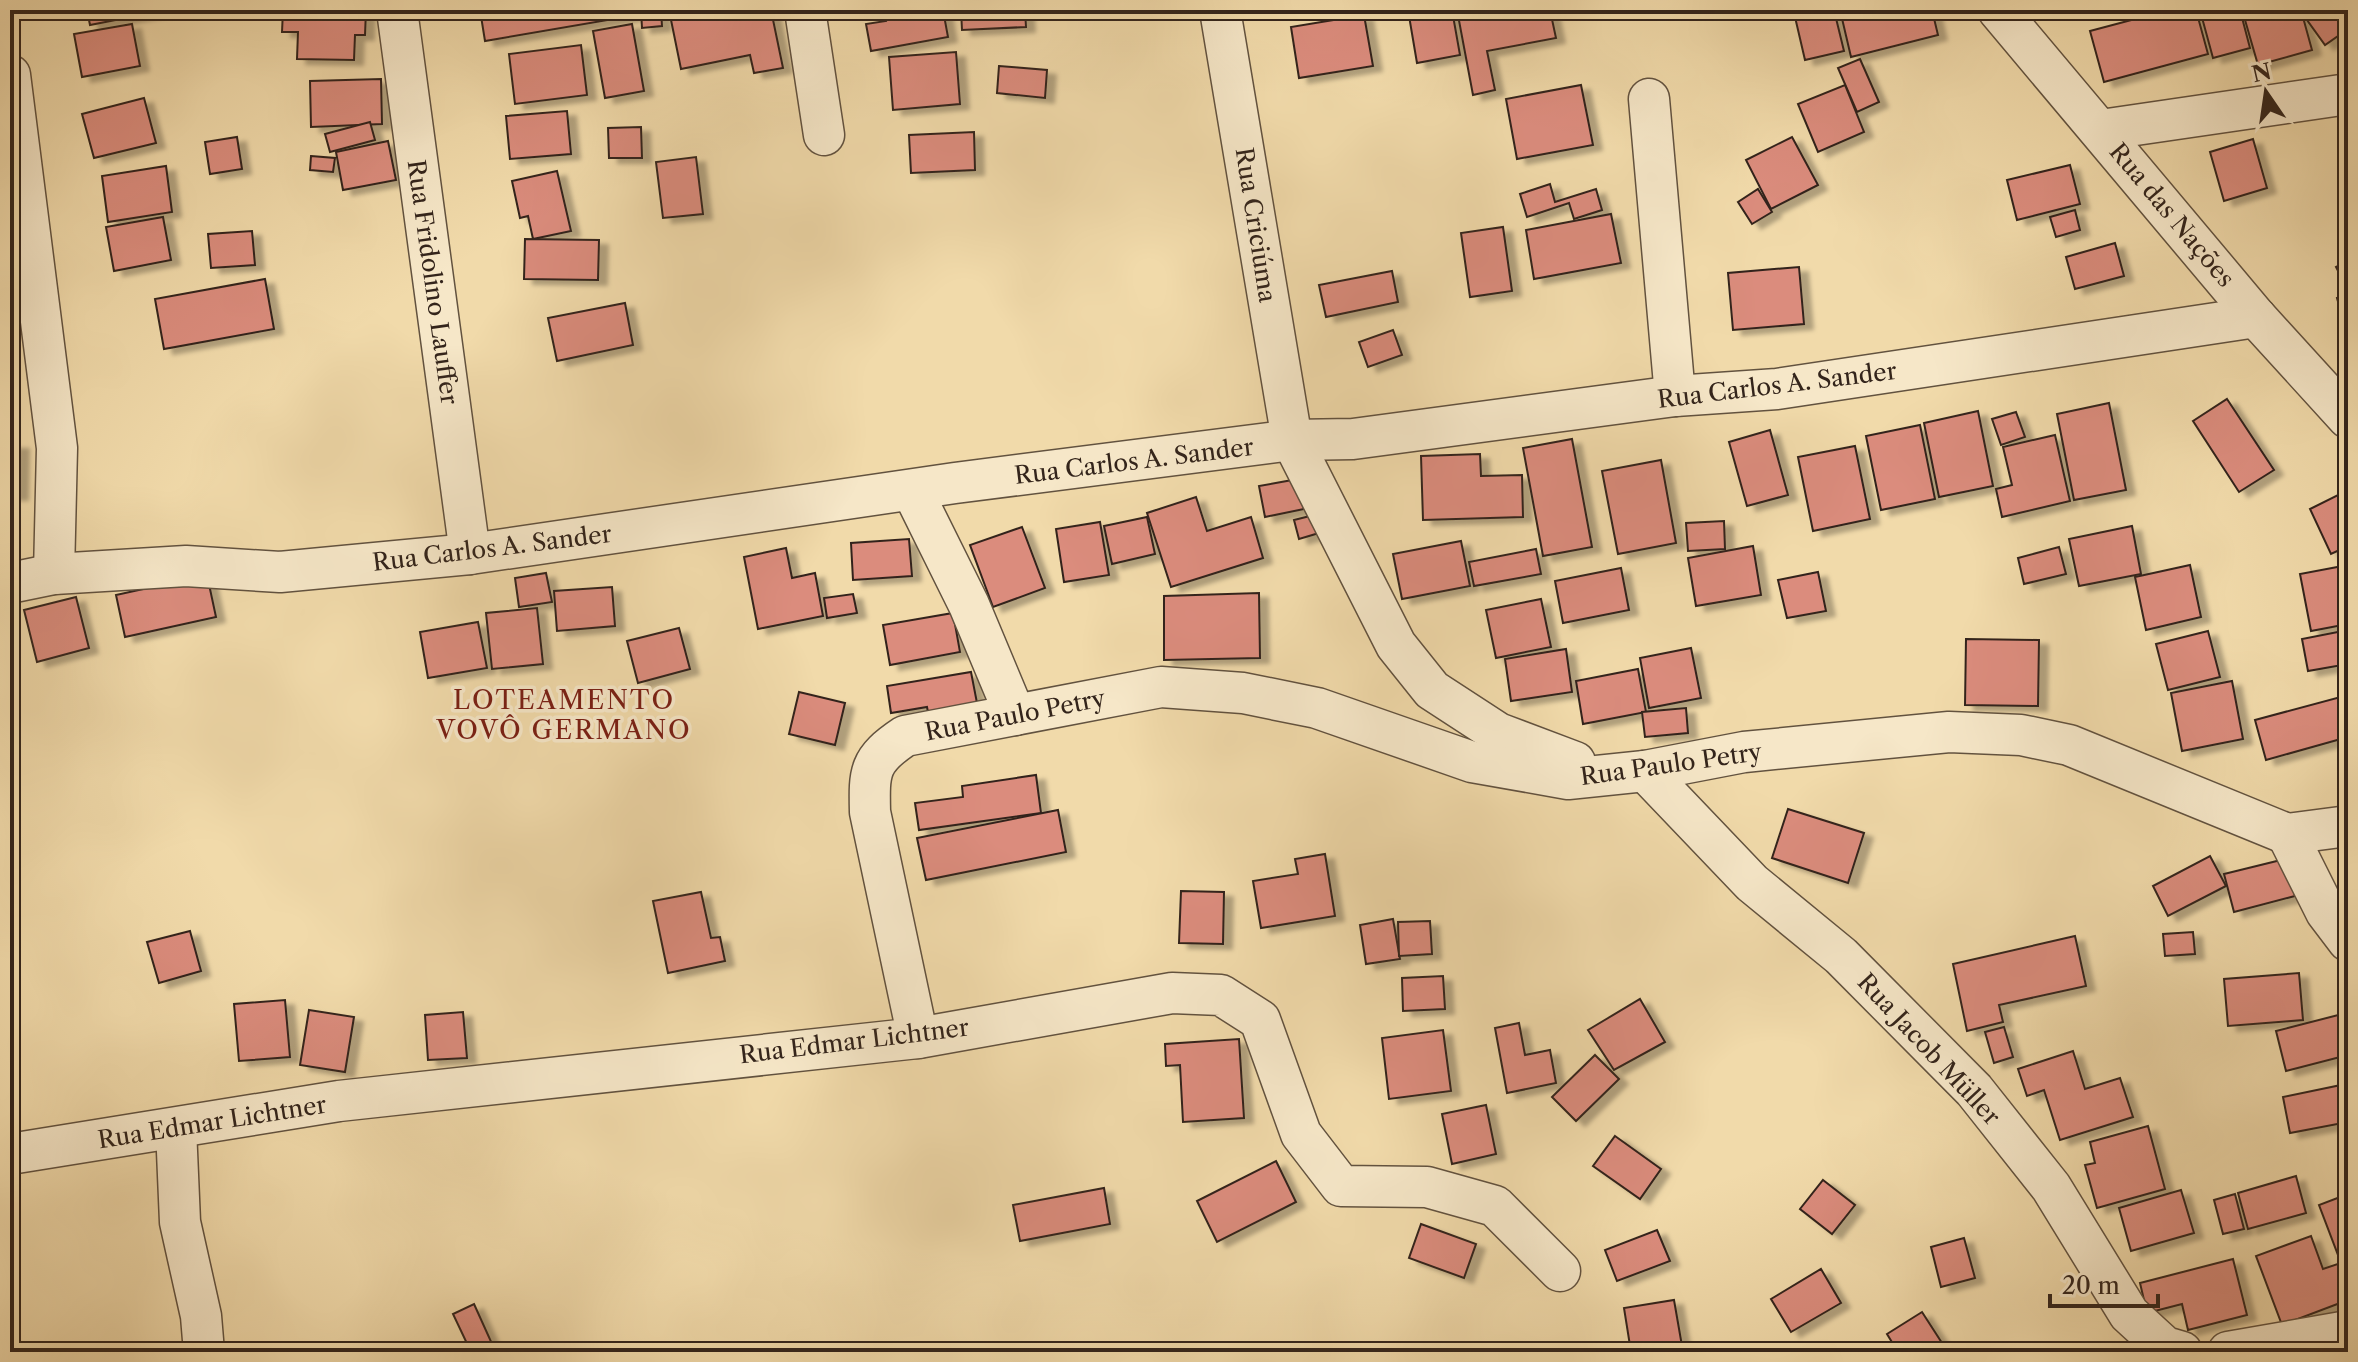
<svg xmlns="http://www.w3.org/2000/svg" width="2358" height="1362" viewBox="0 0 2358 1362" font-family="'Libre Caslon Text',serif">
	<style>
		.building { fill: #db8c7d; stroke: #33241b; stroke-width: 2; filter: url(#shadow) }
		.lines { fill: none; stroke-linecap: round; stroke-linejoin: round }
		.street-casing { stroke: #62523f; stroke-width: 43 }
		.street { stroke: #f6e7c8; stroke-width: 40 }
		.labels { text-anchor: middle; dominant-baseline: central; stroke-width: 7; stroke-linejoin: round; paint-order: stroke }
		.street-label { font-size: 24px; fill: #33241b; stroke: #f6e7c8 }
		.neighbourhood-label { font-size: 26px; letter-spacing: 2px; fill: #7a1f14; stroke: #f6e7c8 }
	</style>
	<defs>
		<filter id="shadow"><feDropShadow dx="9" dy="5" stdDeviation="2" flood-color="#0004"/></filter>
	</defs>
	<rect width="100%" height="100%" fill="#f1daaa"/>
	<filter id="stains"><feTurbulence type="fractalNoise" baseFrequency=".0025" numOctaves="4"/><feColorMatrix values="0 0 0 0 .2 0 0 0 0 .09 0 0 0 0 .02 0 0 0 .5 -.17"/></filter>
	<radialGradient id="worn" r=".72"><stop offset=".6" stop-color="#630" stop-opacity="0"/><stop offset="1" stop-color="#630" stop-opacity=".3"/></radialGradient>
	<g class="building">
		<polygon points="87,10 161,10 162,11 90,25"/>
		<polygon points="283,10 366,10 365,35 355,35 354,60 297,59 298,32 282,32"/>
		<polygon points="480,10 636,10 637,15 485,41"/>
		<polygon points="641,10 661,10 662,26 642,28"/>
		<polygon points="695,10 771,10 783,68 754,73 750,55 681,69 670,15"/>
		<polygon points="884,10 943,10 948,37 871,51 866,24 886,21"/>
		<polygon points="961,10 1025,10 1026,27 962,30"/>
		<polygon points="1408,10 1452,10 1460,55 1417,63"/>
		<polygon points="1457,10 1550,10 1556,38 1487,51 1495,90 1473,95"/>
		<polygon points="1823,10 1834,10 1844,51 1805,60 1795,17"/>
		<polygon points="1840,10 1932,10 1938,35 1851,57"/>
		<polygon points="2169,10 2196,10 2208,54 2104,82 2090,31"/>
		<polygon points="2217,10 2240,10 2250,48 2213,58 2201,14"/>
		<polygon points="2254,10 2301,10 2312,50 2258,65 2243,13"/>
		<polygon points="2307,10 2348,10 2348,29 2325,45 2302,13"/>
		<polygon points="1364,15 1373,66 1299,78 1291,27"/>
		<polygon points="132,24 140,66 82,77 74,34"/>
		<polygon points="632,24 644,91 605,98 593,31"/>
		<polygon points="581,45 587,95 515,104 509,54"/>
		<polygon points="956,52 960,104 893,110 889,57"/>
		<polygon points="1860,59 1879,102 1857,112 1838,68"/>
		<polygon points="999,66 1047,70 1045,98 997,93"/>
		<polygon points="381,79 382,124 311,127 310,81"/>
		<polygon points="1581,85 1593,145 1517,159 1506,99"/>
		<polygon points="1845,85 1864,132 1818,152 1798,104"/>
		<polygon points="144,98 156,143 94,158 82,114"/>
		<polygon points="567,111 571,154 510,159 506,116"/>
		<polygon points="370,122 375,140 330,152 325,134"/>
		<polygon points="641,127 642,158 609,158 608,128"/>
		<polygon points="974,132 975,170 911,173 909,135"/>
		<polygon points="237,137 242,169 210,174 205,142"/>
		<polygon points="1792,137 1818,185 1771,209 1746,160"/>
		<polygon points="2253,139 2267,188 2224,201 2210,152"/>
		<polygon points="388,141 396,180 343,190 336,152"/>
		<polygon points="311,156 335,158 333,172 310,170"/>
		<polygon points="696,157 703,214 663,218 656,162"/>
		<polygon points="2070,165 2080,204 2017,220 2007,180"/>
		<polygon points="166,166 172,212 108,222 102,176"/>
		<polygon points="557,171 571,231 533,239 528,216 520,218 512,181"/>
		<polygon points="1550,184 1555,202 1596,189 1602,210 1574,219 1569,203 1527,217 1520,194"/>
		<polygon points="1758,189 1772,212 1752,224 1738,202"/>
		<polygon points="2075,210 2080,230 2056,237 2050,217"/>
		<polygon points="1611,214 1621,263 1534,279 1526,230"/>
		<polygon points="163,217 171,260 114,271 106,227"/>
		<polygon points="1503,227 1512,291 1470,297 1461,233"/>
		<polygon points="252,231 255,265 211,268 208,234"/>
		<polygon points="525,239 599,240 598,280 524,279"/>
		<polygon points="2115,243 2124,276 2075,289 2066,257"/>
		<polygon points="2348,261 2348,290 2336,267"/>
		<polygon points="1799,267 1804,324 1733,330 1728,273"/>
		<polygon points="1392,271 1398,302 1326,317 1319,285"/>
		<polygon points="265,279 274,329 164,349 155,299"/>
		<polygon points="2348,295 2348,331 2346,331 2337,298"/>
		<polygon points="625,303 633,345 557,361 548,318"/>
		<polygon points="1393,330 1402,355 1368,367 1359,342"/>
		<polygon points="2227,399 2274,470 2239,492 2193,421"/>
		<polygon points="2109,403 2126,490 2074,500 2057,414"/>
		<polygon points="1978,411 1993,486 1939,497 1924,423"/>
		<polygon points="2016,412 2025,437 2001,445 1992,419"/>
		<polygon points="1920,425 1935,499 1881,510 1866,436"/>
		<polygon points="1770,430 1788,495 1747,506 1729,442"/>
		<polygon points="2055,435 2070,501 2002,517 1996,489 2012,485 2003,447"/>
		<polygon points="1572,439 1592,547 1543,556 1523,448"/>
		<polygon points="10,444 20,444 19,495 10,495"/>
		<polygon points="1855,446 1870,519 1813,531 1798,457"/>
		<polygon points="1480,454 1481,476 1522,475 1523,517 1423,520 1421,456"/>
		<polygon points="1661,460 1676,543 1618,554 1602,471"/>
		<polygon points="1298,479 1304,509 1265,517 1259,486"/>
		<polygon points="2348,490 2348,546 2331,554 2310,509"/>
		<polygon points="1196,497 1207,531 1251,517 1263,558 1171,587 1147,513"/>
		<polygon points="1314,515 1319,533 1299,539 1294,520"/>
		<polygon points="1147,517 1155,554 1112,564 1104,526"/>
		<polygon points="1724,521 1725,549 1688,551 1686,523"/>
		<polygon points="1100,522 1109,575 1064,582 1056,529"/>
		<polygon points="2132,526 2141,574 2079,586 2069,539"/>
		<polygon points="1022,527 1045,588 993,607 970,545"/>
		<polygon points="909,539 912,576 853,580 851,543"/>
		<polygon points="1461,541 1470,586 1402,599 1393,554"/>
		<polygon points="1753,546 1761,595 1696,606 1688,558"/>
		<polygon points="2059,547 2066,574 2024,584 2018,558"/>
		<polygon points="786,548 792,578 815,573 823,616 758,629 744,557"/>
		<polygon points="1536,549 1541,574 1474,586 1469,562"/>
		<polygon points="2190,565 2201,617 2146,630 2135,577"/>
		<polygon points="2348,565 2348,624 2311,631 2300,574"/>
		<polygon points="1621,568 1629,610 1563,623 1555,581"/>
		<polygon points="1818,572 1826,611 1787,618 1778,580"/>
		<polygon points="546,573 552,602 519,607 515,578"/>
		<polygon points="207,575 216,617 125,637 116,595"/>
		<polygon points="612,587 615,626 557,631 554,591"/>
		<polygon points="1259,593 1260,658 1164,660 1164,596"/>
		<polygon points="853,594 857,613 827,618 824,598"/>
		<polygon points="76,597 89,648 37,662 24,610"/>
		<polygon points="1541,599 1551,647 1496,658 1486,610"/>
		<polygon points="537,608 543,664 492,669 486,613"/>
		<polygon points="953,613 960,652 890,665 883,625"/>
		<polygon points="478,622 487,668 428,678 420,632"/>
		<polygon points="679,628 690,669 638,683 627,641"/>
		<polygon points="2348,630 2348,664 2308,671 2302,639"/>
		<polygon points="2208,631 2220,677 2168,690 2156,644"/>
		<polygon points="1966,639 2039,640 2038,706 1965,705"/>
		<polygon points="1691,648 1701,698 1649,708 1640,658"/>
		<polygon points="1566,649 1572,692 1511,701 1505,659"/>
		<polygon points="1638,669 1646,712 1583,724 1576,681"/>
		<polygon points="971,672 977,703 928,712 927,707 891,713 887,686"/>
		<polygon points="2232,681 2243,739 2182,751 2171,693"/>
		<polygon points="799,692 845,703 835,745 789,734"/>
		<polygon points="2348,695 2348,737 2266,760 2255,720"/>
		<polygon points="1686,708 1688,733 1645,737 1642,712"/>
		<polygon points="1036,775 1041,813 919,830 915,803 963,797 962,786"/>
		<polygon points="1788,809 1864,833 1848,883 1772,858"/>
		<polygon points="1058,810 1066,852 926,880 917,838"/>
		<polygon points="1325,854 1335,916 1261,928 1253,881 1298,874 1295,859"/>
		<polygon points="2210,856 2226,886 2168,916 2153,886"/>
		<polygon points="2285,859 2295,896 2234,912 2224,874"/>
		<polygon points="1181,891 1224,892 1223,944 1179,943"/>
		<polygon points="701,892 711,938 720,937 725,961 668,973 653,901"/>
		<polygon points="1393,919 1400,959 1366,964 1360,925"/>
		<polygon points="1430,921 1432,954 1399,956 1398,922"/>
		<polygon points="190,931 201,971 159,983 147,942"/>
		<polygon points="2193,932 2195,954 2165,956 2163,934"/>
		<polygon points="2075,936 2086,986 1999,1005 2003,1022 1967,1031 1953,964"/>
		<polygon points="2299,973 2303,1020 2228,1026 2224,979"/>
		<polygon points="1443,976 1445,1009 1403,1011 1402,978"/>
		<polygon points="1640,999 1665,1042 1614,1070 1588,1030"/>
		<polygon points="285,1000 290,1057 239,1061 234,1004"/>
		<polygon points="309,1010 354,1017 345,1072 300,1065"/>
		<polygon points="463,1012 467,1058 428,1060 425,1015"/>
		<polygon points="2346,1013 2348,1055 2286,1071 2276,1031"/>
		<polygon points="1519,1023 1525,1055 1550,1050 1556,1083 1507,1093 1495,1028"/>
		<polygon points="2004,1027 2013,1057 1994,1063 1985,1032"/>
		<polygon points="1443,1030 1451,1091 1389,1099 1382,1038"/>
		<polygon points="1239,1039 1244,1118 1183,1122 1180,1065 1166,1066 1165,1044"/>
		<polygon points="2073,1051 2085,1089 2120,1078 2133,1117 2060,1140 2044,1090 2027,1096 2018,1069"/>
		<polygon points="1595,1055 1619,1079 1576,1121 1552,1097"/>
		<polygon points="2341,1085 2348,1122 2290,1133 2283,1097"/>
		<polygon points="1486,1105 1496,1154 1452,1164 1442,1114"/>
		<polygon points="2148,1126 2165,1189 2097,1208 2085,1165 2095,1163 2090,1142"/>
		<polygon points="1615,1136 1661,1169 1640,1199 1593,1166"/>
		<polygon points="1276,1161 1296,1202 1217,1242 1197,1201"/>
		<polygon points="2296,1176 2306,1213 2248,1229 2238,1193"/>
		<polygon points="1823,1180 1855,1205 1832,1234 1800,1209"/>
		<polygon points="1104,1188 1110,1224 1020,1241 1013,1205"/>
		<polygon points="2181,1190 2194,1233 2131,1251 2119,1208"/>
		<polygon points="2235,1194 2244,1229 2223,1234 2214,1200"/>
		<polygon points="2348,1194 2348,1300 2282,1325 2256,1256 2311,1236 2323,1269 2341,1263 2319,1205"/>
		<polygon points="1421,1224 1476,1244 1464,1278 1409,1258"/>
		<polygon points="1657,1230 1670,1261 1617,1281 1605,1250"/>
		<polygon points="1964,1238 1975,1278 1941,1287 1931,1247"/>
		<polygon points="2233,1259 2247,1315 2188,1330 2182,1304 2147,1313 2140,1283"/>
		<polygon points="1821,1269 1841,1303 1791,1332 1771,1299"/>
		<polygon points="1674,1300 1682,1346 1631,1352 1624,1308"/>
		<polygon points="474,1304 493,1346 480,1352 471,1352 453,1314"/>
		<polygon points="1922,1312 1942,1343 1928,1352 1898,1352 1887,1334"/>
		<polygon points="1762,1344 1764,1352 1735,1352"/>
	</g>
	<g class="lines">
		<defs>
			<g id="street">
				<polyline points="397,10 470,554"/>
				<polyline points="805,10 824,135"/>
				<polyline points="1220,10 1292,440 1396,645 1432,690 1498,733 1575,762"/>
				<polyline points="1998,10 2256,317 2348,418"/>
				<polyline points="10,75 57,448 54,574"/>
				<polyline points="1649,99 1675,396"/>
				<polyline points="2101,130 2348,94"/>
				<polyline points="912,490 969,605 1015,715"/>
				<polyline points="10,583 54,574 186,566 280,572 470,554 955,483 1292,440 1353,439 1675,396 1777,389 2256,317"/>
				<polyline points="1645,771 1752,883 1841,956 1974,1090 2051,1187 2129,1314 2165,1347 2182,1352"/>
				<polyline points="2287,834 2326,912 2348,941"/>
				<path d="M918 1038 870 812C869 771 869 760 905 736L1161 687 1243 693 1317 708 1472 762 1568 779 1645 771 1744 752 1949 732 2021 735 2069 745 2287 834 2348 826"/>
				<polyline points="176,1128 180,1222 201,1316 204,1352"/>
				<polyline points="10,1154 339,1101 918,1038 1172,993 1221,995 1260,1020 1301,1134 1341,1186 1427,1187 1495,1206 1560,1271"/>
				<polyline points="2228,1352 2348,1331"/>
			</g>
		</defs>
		<use href="#street" class="street-casing"/>
		<use href="#street" class="street"/>
	</g>
	<g class="labels">
		<g class="street-label">
			<text transform="translate(2172 215) rotate(50)">Rua das Nações</text>
			<text transform="translate(1256 225) rotate(81)">Rua Criciúma</text>
			<text transform="translate(433 282) rotate(82)">Rua Fridolino Lauffer</text>
			<text transform="translate(1777 385) rotate(-7)">Rua Carlos A. Sander</text>
			<text transform="translate(1134 461) rotate(-7)">Rua Carlos A. Sander</text>
			<text transform="translate(492 548) rotate(-7)">Rua Carlos A. Sander</text>
			<text transform="translate(1015 715) rotate(-11)">Rua Paulo Petry</text>
			<text transform="translate(1671 764) rotate(-8)">Rua Paulo Petry</text>
			<text transform="translate(854 1041) rotate(-7)">Rua Edmar Lichtner</text>
			<text transform="translate(1929 1049) rotate(47)">Rua Jacob Müller</text>
			<text transform="translate(212 1122) rotate(-9)">Rua Edmar Lichtner</text>
		</g>
		<g class="neighbourhood-label">
			<text x="564" y="700">LOTEAMENTO<tspan x="564" dy="30">VOVÔ GERMANO</tspan></text>
		</g>
	</g>
	<rect width="2358" height="1362" fill="none" stroke="#f1daaa" stroke-width="40"/>
	<rect x="12" y="12" width="2334" height="1338" fill="none" stroke="#33241b" stroke-width="4"/>
	<rect x="20" y="20" width="2318" height="1322" fill="none" stroke="#33241b" stroke-width="2"/>
	<g transform="translate(2266 92) rotate(347)" stroke="#f6e7c8" stroke-width="6" paint-order="stroke">
	<path d="M0-6L14 30L0 20L-14 30Z" fill="#33241b"/>
	<text y="-12" font-size="22" font-weight="bold" text-anchor="middle" fill="#33241b">N</text>
	</g>
	<path d="M2050 1294v12h108v-12" fill="none" stroke="#33241b" stroke-width="4"/>
	<text x="2062" y="1294" font-size="24" fill="#33241b" stroke="#f6e7c8" stroke-width="6" paint-order="stroke">20 m</text>
	<rect width="100%" height="100%" filter="url(#stains)"/>
	<rect width="100%" height="100%" fill="url(#worn)"/>
</svg>
